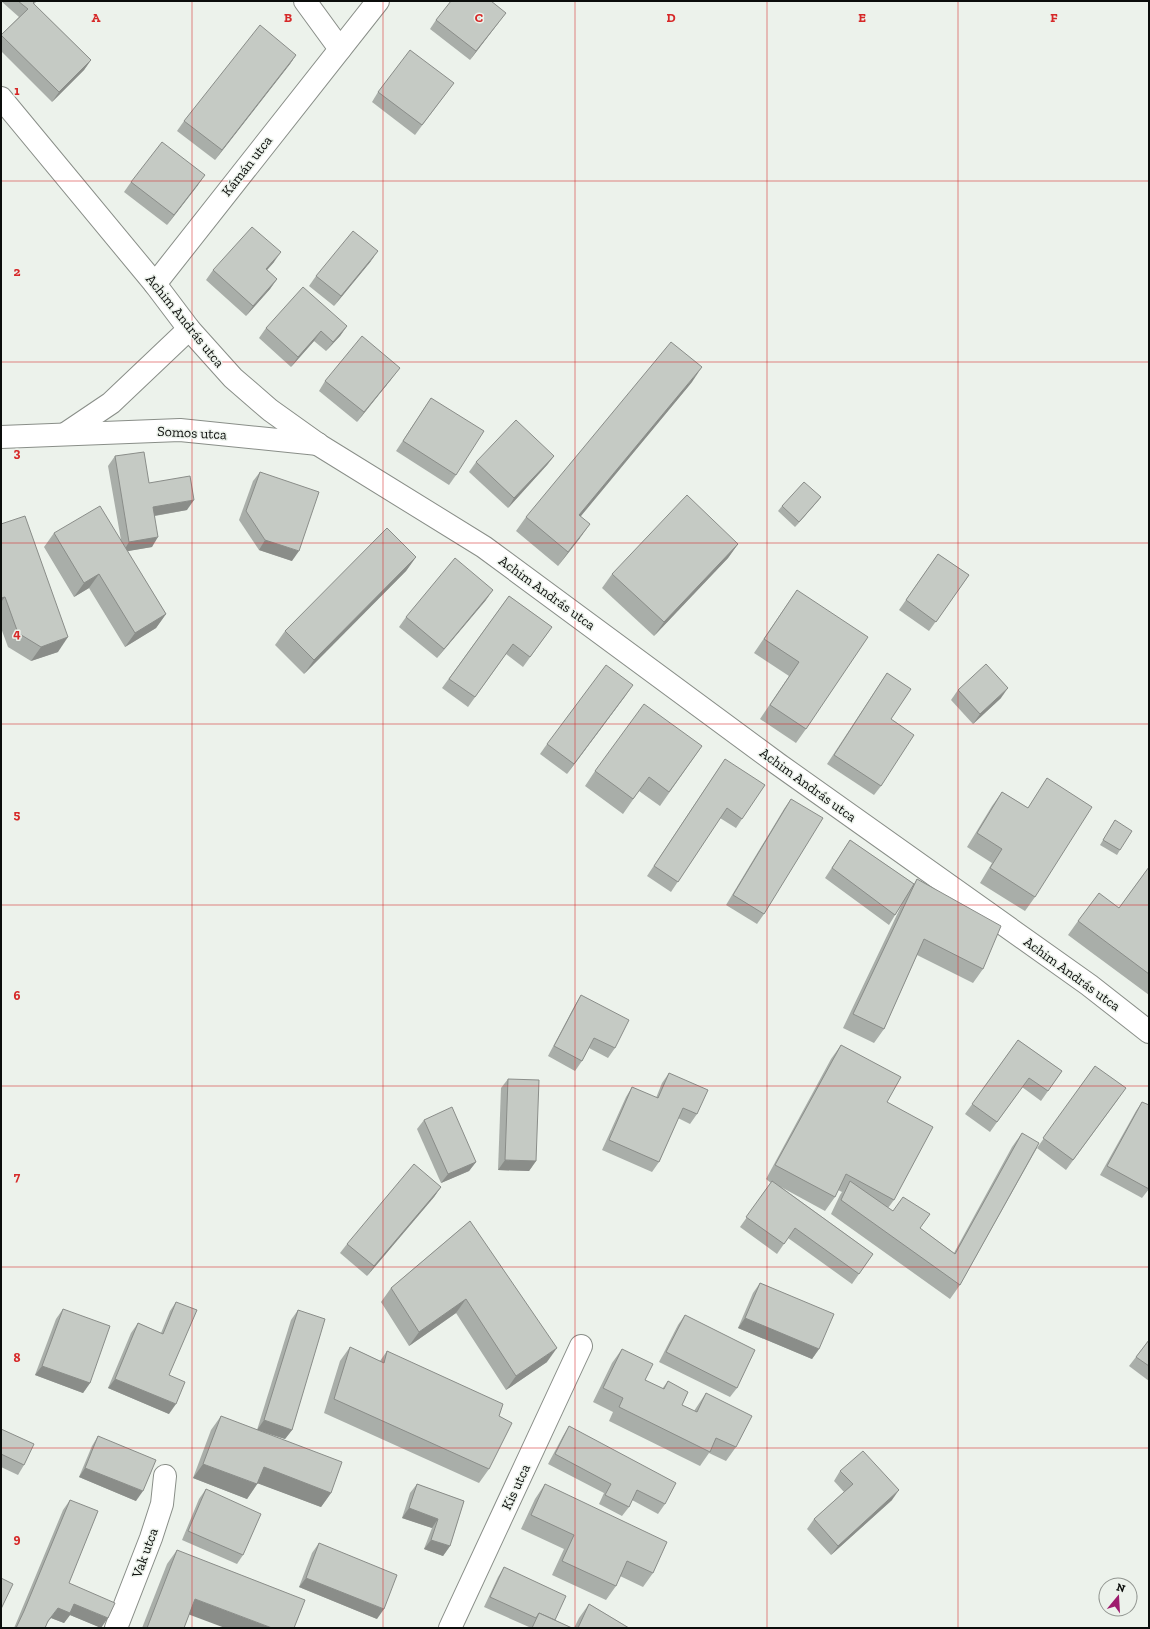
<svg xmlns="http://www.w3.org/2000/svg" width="1150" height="1629" viewBox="0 0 1150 1629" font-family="'Zilla Slab',serif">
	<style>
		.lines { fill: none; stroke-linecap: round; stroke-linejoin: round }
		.minor-casing { stroke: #898e88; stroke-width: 24 }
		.minor { stroke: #fff; stroke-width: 22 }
		.wall { fill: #a9aea9 }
		.shaded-wall { fill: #8a8d89 }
		.building { fill: #c5cac4; stroke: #8a8d89 }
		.grid { fill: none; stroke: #d62828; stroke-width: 1; stroke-opacity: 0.55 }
		.labels { text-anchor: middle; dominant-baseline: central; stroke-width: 3; stroke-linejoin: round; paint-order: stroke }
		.street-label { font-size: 14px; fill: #0b0d0b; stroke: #ecf2eb }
		.grid-label { font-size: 13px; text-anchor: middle; font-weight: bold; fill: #d62828; stroke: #ecf2eb; stroke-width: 3; stroke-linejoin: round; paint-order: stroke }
	</style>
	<rect width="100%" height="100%" fill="#ecf2eb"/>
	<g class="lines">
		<defs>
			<g id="minor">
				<polyline points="305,1 340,49"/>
				<polyline points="1,98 155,284 189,329 233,378 270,410 319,445 484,547 778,764 1089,985 1149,1032"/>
				<polyline points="155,284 378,1"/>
				<polyline points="65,434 111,403 189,329"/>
				<polyline points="1,437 180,430 318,444"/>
				<polyline points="116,1628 151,1538 162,1504 165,1476"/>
				<polyline points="450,1628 581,1346"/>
			</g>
		</defs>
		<use href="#minor" class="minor-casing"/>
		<use href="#minor" class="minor"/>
	</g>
	<g class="wall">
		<polygon points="1,1 37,1 34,4 91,60 84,70 52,102 1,51 1,35 19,17"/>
		<polygon points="436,20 499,22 470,60 430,29"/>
		<polygon points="296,55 290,64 215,160 177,131 184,121"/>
		<polygon points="378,92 447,92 415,135 372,102"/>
		<polygon points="131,182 198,185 167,225 124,192"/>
		<polygon points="371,261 334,306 309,286 316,276"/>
		<polygon points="274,262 267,270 277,279 270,289 246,316 206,280 213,270"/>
		<polygon points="347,326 340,336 326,351 314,341 291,367 259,338 266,328"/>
		<polygon points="393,377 357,422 319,391 325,381"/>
		<polygon points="692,382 581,516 580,538 558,566 516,531 526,517"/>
		<polygon points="431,398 456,475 449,485 396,451"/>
		<polygon points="115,456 149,483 187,510 155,516 152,547 127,551 166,614 156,628 125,647 89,588 74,597 44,547 54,533 121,540 108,466"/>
		<polygon points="554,456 547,465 508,508 469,472 476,462"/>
		<polygon points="260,472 292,561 259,550 239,520 253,481"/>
		<polygon points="821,497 817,502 795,527 778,511 782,506"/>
		<polygon points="1,524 58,652 31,661 8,647 1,628"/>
		<polygon points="738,544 728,558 654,636 602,588 612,574"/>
		<polygon points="938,554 969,575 929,631 899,610"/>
		<polygon points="416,557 406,571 304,674 275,645 285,631"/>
		<polygon points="797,590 806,729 796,743 760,719 789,676 754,653"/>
		<polygon points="509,596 552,627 523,667 506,654 468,707 442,688"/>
		<polygon points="486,600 437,658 399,627 406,617"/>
		<polygon points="887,673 891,719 881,786 874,795 827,764"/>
		<polygon points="958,690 1001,698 973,724 951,700"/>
		<polygon points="626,695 567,774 540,754 547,744"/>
		<polygon points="702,746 660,806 639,791 623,814 585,786 595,771"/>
		<polygon points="719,768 742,819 736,828 720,818 671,892 647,876"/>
		<polygon points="1047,778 1035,897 1025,911 980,883 992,863 967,847 992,806 1002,792 1028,808"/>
		<polygon points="791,799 764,914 757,924 726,905 784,809"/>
		<polygon points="1115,820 1120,850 1117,855 1100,845"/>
		<polygon points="850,840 914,884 917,879 983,969 973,983 917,955 884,1029 874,1043 843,1028 903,902 889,925 825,878"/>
		<polygon points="1149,867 1149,995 1068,935 1078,921 1119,908"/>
		<polygon points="581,995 615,1048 608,1058 589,1048 582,1061 575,1071 548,1056 575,1005"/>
		<polygon points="1018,1040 1062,1071 1041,1101 1022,1087 990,1132 965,1114"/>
		<polygon points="841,1045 887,1102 894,1200 888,1208 920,1228 954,1253 1012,1147 1022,1133 1037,1148 1095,1066 1119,1098 1066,1170 1037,1148 960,1285 950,1299 831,1214 840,1195 842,1192 838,1190 835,1197 825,1211 781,1187 873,1254 852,1284 788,1238 777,1254 740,1227 771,1183 766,1179 831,1059"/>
		<polygon points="669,1073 697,1114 690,1124 678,1118 659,1162 652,1172 602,1150 626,1097 632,1087 656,1098 662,1083"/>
		<polygon points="508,1079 536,1161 529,1171 498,1170 501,1088"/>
		<polygon points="1142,1102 1149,1189 1142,1198 1100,1175 1136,1111"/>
		<polygon points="424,1120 476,1162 469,1171 441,1183 417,1129"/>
		<polygon points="441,1187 434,1197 367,1276 340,1253 347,1244"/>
		<polygon points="470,1221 547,1362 506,1390 456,1313 409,1346 381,1302 391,1288"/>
		<polygon points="760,1283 819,1349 812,1359 738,1328 753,1293"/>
		<polygon points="176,1302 169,1375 169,1414 108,1388 131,1333 138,1323 161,1333 170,1311"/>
		<polygon points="63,1309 90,1383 83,1393 35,1375 56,1319"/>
		<polygon points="298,1310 292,1430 285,1439 257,1430 291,1320"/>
		<polygon points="685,1315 737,1388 730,1397 659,1362 678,1325"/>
		<polygon points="1149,1340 1149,1381 1129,1366"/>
		<polygon points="350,1347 380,1361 387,1351 499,1416 489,1469 479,1483 324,1413 340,1361"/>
		<polygon points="622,1349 645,1380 662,1389 668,1381 682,1405 694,1411 706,1393 736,1447 726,1461 709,1453 700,1466 609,1421 613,1412 593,1402 612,1363"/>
		<polygon points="221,1416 331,1493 321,1507 258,1483 247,1499 193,1478 211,1430"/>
		<polygon points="569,1426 665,1504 658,1514 632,1500 629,1507 622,1516 599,1504 604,1493 548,1464 563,1436"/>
		<polygon points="1,1429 24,1465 18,1475 1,1467"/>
		<polygon points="98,1436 136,1501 79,1477 92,1446"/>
		<polygon points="840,1471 892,1500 831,1555 807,1529 814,1519 844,1492 834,1481"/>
		<polygon points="417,1484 464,1501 450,1546 443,1556 424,1549 432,1528 402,1518 410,1493"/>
		<polygon points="545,1484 653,1573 643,1587 620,1576 616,1586 606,1600 552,1575 564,1549 521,1529 535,1499"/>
		<polygon points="206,1489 243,1555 237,1564 182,1540 199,1499"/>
		<polygon points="70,1500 69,1583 102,1628 70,1615 64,1623 51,1618 47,1623 45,1628 14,1628 17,1621 63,1510"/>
		<polygon points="319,1543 377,1619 299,1587 312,1553"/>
		<polygon points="177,1550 189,1614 184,1628 142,1628 167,1564"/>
		<polygon points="504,1567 555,1620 572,1628 528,1628 529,1627 484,1607 498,1577"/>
		<polygon points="589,1604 629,1628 574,1628 579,1618"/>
	</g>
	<g class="shaded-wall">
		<polygon points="506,13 499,22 470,60 476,51"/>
		<polygon points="296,55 290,64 215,160 222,150"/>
		<polygon points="91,60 84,70 52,102 59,92"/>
		<polygon points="205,175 198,185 167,225 174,215"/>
		<polygon points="378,251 371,261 334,306 341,296"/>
		<polygon points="281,252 274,262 259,279 266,269"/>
		<polygon points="277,279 270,289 246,316 253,306"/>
		<polygon points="347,326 340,336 326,351 333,342"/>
		<polygon points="321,331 314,341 291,367 298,357"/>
		<polygon points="702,367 692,382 570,529 579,515"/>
		<polygon points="400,368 393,377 357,422 364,412"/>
		<polygon points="554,456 547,465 508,508 514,498"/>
		<polygon points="821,497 817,502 795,527 799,522"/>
		<polygon points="194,500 187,510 147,517 153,507"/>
		<polygon points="590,524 580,538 558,566 568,552"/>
		<polygon points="158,537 152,547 123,552 129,542"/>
		<polygon points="265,540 299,551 292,561 259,550"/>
		<polygon points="738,544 728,558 654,636 664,622"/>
		<polygon points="416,557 406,571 304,674 314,660"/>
		<polygon points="99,574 89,588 74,597 84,583"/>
		<polygon points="493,590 486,600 437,658 444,649"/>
		<polygon points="5,597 1,602 1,598"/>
		<polygon points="166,614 156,628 125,647 135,633"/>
		<polygon points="68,637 58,652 31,661 41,647"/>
		<polygon points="633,685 626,695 567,774 574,764"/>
		<polygon points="1008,688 1001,698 973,724 980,714"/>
		<polygon points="505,1160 536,1161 529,1171 498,1170"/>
		<polygon points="476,1162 469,1171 441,1183 448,1174"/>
		<polygon points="441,1187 434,1197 367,1276 374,1266"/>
		<polygon points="466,1299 456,1313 409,1346 419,1332"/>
		<polygon points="745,1318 819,1349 812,1359 738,1328"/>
		<polygon points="557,1348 547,1362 506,1390 516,1376"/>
		<polygon points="42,1366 90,1383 83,1393 35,1375"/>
		<polygon points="115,1379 176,1404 169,1414 108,1388"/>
		<polygon points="264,1420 292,1430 285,1439 257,1430"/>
		<polygon points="203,1464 257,1484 247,1499 193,1478"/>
		<polygon points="264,1467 331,1493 321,1507 254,1482"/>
		<polygon points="85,1468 143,1491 136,1501 79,1477"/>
		<polygon points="899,1490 892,1500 831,1555 838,1546"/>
		<polygon points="409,1508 438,1519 432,1528 402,1518"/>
		<polygon points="431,1540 450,1546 443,1556 424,1549"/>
		<polygon points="306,1578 384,1609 377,1619 299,1587"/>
		<polygon points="195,1599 272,1628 225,1628 185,1613"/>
		<polygon points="74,1604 108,1618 101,1628 70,1615 64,1623 51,1618 43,1628 58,1608"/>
	</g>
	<g class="building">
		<polygon points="18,1 35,1 33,3 91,60 59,92 1,35 28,9"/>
		<polygon points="451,1 491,1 506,13 476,51 436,20"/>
		<polygon points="260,25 296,55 222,150 184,121"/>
		<polygon points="410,50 454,83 422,125 378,92"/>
		<polygon points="162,142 205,175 174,215 131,182"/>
		<polygon points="252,227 281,252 266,269 277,279 253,306 213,270"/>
		<polygon points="353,231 378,251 341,296 316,276"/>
		<polygon points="303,287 347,326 333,342 321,331 298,357 266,328"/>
		<polygon points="362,336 400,368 364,412 325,381"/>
		<polygon points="671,342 702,367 579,515 590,524 568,552 526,517"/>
		<polygon points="431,398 484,431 456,475 403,441"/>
		<polygon points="516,420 554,456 514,498 476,462"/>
		<polygon points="144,452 149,483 190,476 194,500 153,507 158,537 129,542 115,456"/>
		<polygon points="260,472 319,492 299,551 265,540 246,511"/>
		<polygon points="804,482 821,497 799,522 782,506"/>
		<polygon points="687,495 738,544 664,622 612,574"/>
		<polygon points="100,506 166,614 135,633 99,574 84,583 54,533"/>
		<polygon points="25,516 68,637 41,647 18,633 5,597 1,598 1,524"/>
		<polygon points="387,528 416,557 314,660 285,631"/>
		<polygon points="938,554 969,575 936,622 906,600"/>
		<polygon points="455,558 493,590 444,649 406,617"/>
		<polygon points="797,590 868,637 806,729 770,705 799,662 764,639"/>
		<polygon points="509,596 552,627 530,657 513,644 475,697 449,679"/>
		<polygon points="986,664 1008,688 980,714 958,690"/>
		<polygon points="606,665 633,685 574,764 547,744"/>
		<polygon points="887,673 911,689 891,719 914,735 881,786 834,755"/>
		<polygon points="644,704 702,746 669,792 649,777 633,799 595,771"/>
		<polygon points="725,759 765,785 742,819 727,808 678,882 654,866"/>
		<polygon points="1047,778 1092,807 1035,897 990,868 1002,849 977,833 1002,792 1028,808"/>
		<polygon points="791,799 823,818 764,914 733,895"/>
		<polygon points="1115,820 1132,831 1120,850 1103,840"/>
		<polygon points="850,840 914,884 895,915 832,868"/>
		<polygon points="1149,867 1149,974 1078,921 1099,893 1119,908"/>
		<polygon points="917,879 1001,926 983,969 924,939 884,1029 853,1014"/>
		<polygon points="581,995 629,1020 615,1048 594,1038 582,1061 554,1046"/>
		<polygon points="1018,1040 1062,1071 1048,1091 1029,1078 997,1122 972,1104"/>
		<polygon points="841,1045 901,1077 887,1102 933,1127 894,1200 846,1174 835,1197 775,1165"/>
		<polygon points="1095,1066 1126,1088 1073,1160 1043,1138"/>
		<polygon points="669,1073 708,1090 697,1114 683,1108 659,1162 609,1140 632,1087 658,1098"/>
		<polygon points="508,1079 539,1080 536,1161 505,1160"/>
		<polygon points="1142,1102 1149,1105 1149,1189 1107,1166"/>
		<polygon points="452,1107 476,1162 448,1174 424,1120"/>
		<polygon points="1022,1133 1039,1143 960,1285 841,1200 850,1181 893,1211 903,1197 930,1214 920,1228 955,1254"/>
		<polygon points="414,1164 441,1187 374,1266 347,1244"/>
		<polygon points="772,1181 873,1254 859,1274 795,1228 784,1244 746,1217"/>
		<polygon points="470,1221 557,1348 516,1376 466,1299 419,1332 391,1288"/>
		<polygon points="760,1283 834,1314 819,1349 745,1318"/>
		<polygon points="176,1302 197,1310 169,1375 185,1382 176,1404 115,1379 138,1323 163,1334"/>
		<polygon points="63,1309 110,1326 90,1383 42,1366"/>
		<polygon points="298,1310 325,1319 292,1430 264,1420"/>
		<polygon points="685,1315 755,1350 737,1388 666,1352"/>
		<polygon points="1149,1340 1149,1366 1136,1357"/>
		<polygon points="350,1347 384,1363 387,1351 503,1404 499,1416 512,1423 489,1469 334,1399"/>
		<polygon points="622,1349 653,1364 645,1380 664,1389 668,1381 688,1392 682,1405 697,1412 706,1393 752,1416 736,1447 716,1438 710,1452 619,1407 623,1398 603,1388"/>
		<polygon points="221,1416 342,1462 331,1493 264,1467 257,1484 203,1464"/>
		<polygon points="569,1426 676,1483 665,1504 637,1490 629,1507 605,1495 611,1484 555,1454"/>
		<polygon points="1,1429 34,1444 24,1465 1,1454"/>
		<polygon points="98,1436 156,1460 143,1491 85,1468"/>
		<polygon points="863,1451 899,1490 838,1546 814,1519 853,1484 840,1471"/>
		<polygon points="417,1484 464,1501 450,1546 431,1540 438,1519 409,1508"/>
		<polygon points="545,1484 667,1542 653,1573 627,1561 616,1586 562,1561 574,1535 531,1515"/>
		<polygon points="206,1489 261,1514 243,1555 188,1531"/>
		<polygon points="70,1500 98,1511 69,1583 115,1603 108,1618 74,1604 70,1613 58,1608 48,1621 45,1628 16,1628 24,1611"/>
		<polygon points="319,1543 397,1575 384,1609 306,1578"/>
		<polygon points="177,1550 305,1600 294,1628 272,1628 195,1599 184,1628 147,1628"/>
		<polygon points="504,1567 566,1596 555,1620 539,1613 536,1618 490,1597"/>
		<polygon points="1,1578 13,1584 1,1609"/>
		<polygon points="589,1604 629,1628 578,1628"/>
		<polygon points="539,1613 572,1628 532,1628"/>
	</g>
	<path class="grid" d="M192 1V1628M383 1V1628M575 1V1628M767 1V1628M958 1V1628M1 181H1149M1 362H1149M1 543H1149M1 724H1149M1 905H1149M1 1086H1149M1 1267H1149M1 1448H1149"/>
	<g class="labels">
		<g class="street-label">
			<text transform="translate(247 166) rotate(-52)">Kámán utca</text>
			<text transform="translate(185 321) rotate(51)">Achim András utca</text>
			<text transform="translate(192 433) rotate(3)">Somos utca</text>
			<text transform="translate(547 593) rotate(36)">Achim András utca</text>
			<text transform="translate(808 785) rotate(36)">Achim András utca</text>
			<text transform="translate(1072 974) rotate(36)">Achim András utca</text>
			<text transform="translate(516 1487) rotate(-65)">Kis utca</text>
			<text transform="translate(145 1553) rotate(-70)">Vak utca</text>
		</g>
	</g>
	<g class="grid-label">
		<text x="96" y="22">A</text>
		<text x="288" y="22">B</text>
		<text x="479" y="22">C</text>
		<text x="671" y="22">D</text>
		<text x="862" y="22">E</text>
		<text x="1054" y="22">F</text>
		<text x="17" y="95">1</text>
		<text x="17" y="276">2</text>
		<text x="17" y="457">3</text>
		<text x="17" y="638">4</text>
		<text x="17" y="819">5</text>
		<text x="17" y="1000">6</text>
		<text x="17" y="1181">7</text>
		<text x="17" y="1362">8</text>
		<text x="17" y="1543">9</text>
	</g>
	<rect width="1150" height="1629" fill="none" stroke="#0b0d0b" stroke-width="4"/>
	<g transform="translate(1118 1597) rotate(18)"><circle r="19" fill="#ecf2eb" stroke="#929691"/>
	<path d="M0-3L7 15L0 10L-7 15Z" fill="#9e1c6e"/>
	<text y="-6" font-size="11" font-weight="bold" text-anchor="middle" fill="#0b0d0b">N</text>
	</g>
</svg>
